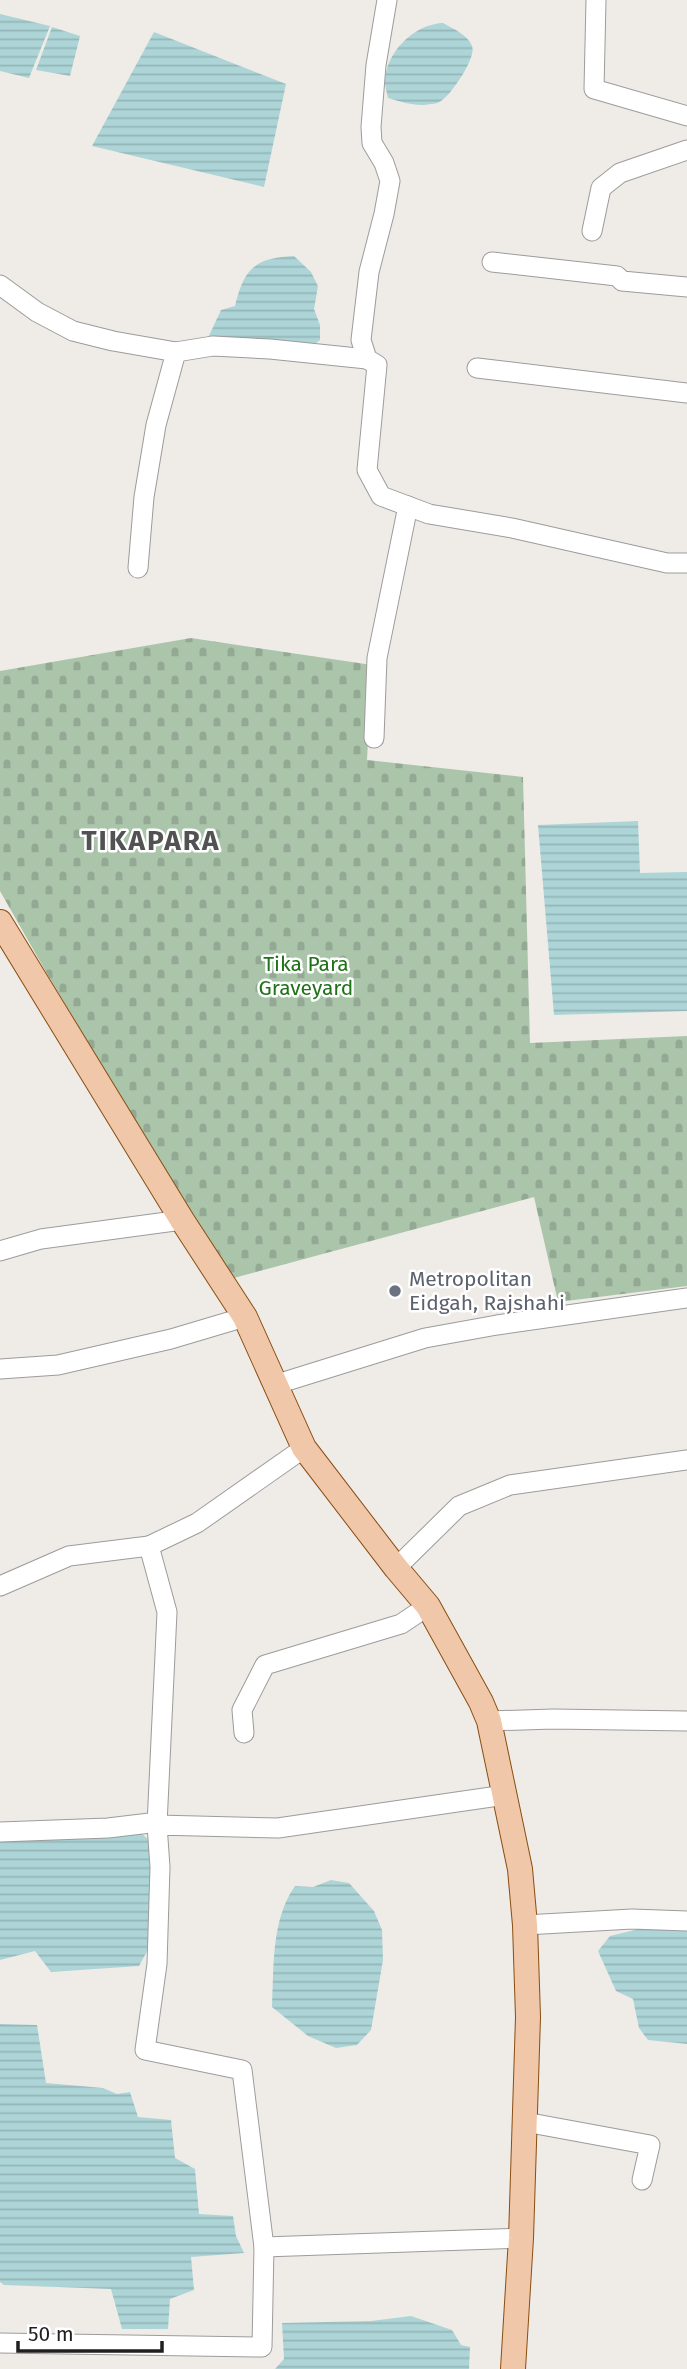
<svg xmlns="http://www.w3.org/2000/svg" width="687" height="2369" viewBox="0 0 687 2369" font-family="'Fira Sans',sans-serif">
	<style>
		.cemetery { fill: url(#cemetery-stones) }
		.water { fill: url(#water-rules) }
		.lines { fill: none; stroke-linecap: round; stroke-linejoin: round }
		.minor-casing { stroke: #9c9c9c; stroke-width: 21 }
		.major-casing { stroke: #894e11; stroke-width: 26 }
		.minor { stroke: #fff; stroke-width: 19 }
		.major { stroke: #f1c7a9; stroke-width: 24 }
		.worship-dot { fill: #6b7280; stroke: #fff; stroke-width: 2.5 }
		.labels { text-anchor: middle; dominant-baseline: central; stroke-width: 5; stroke-linejoin: round; paint-order: stroke }
		.park-label { font-size: 21px; fill: #207219; stroke: #fff }
		.worship-label { font-size: 21px; fill: #5b616d; stroke: #fff; text-anchor: start }
		.district-label { font-size: 28px; font-weight: bold; letter-spacing: 2px; fill: #525252; stroke: #fff }
	</style>
	<defs>
		<pattern id="cemetery-stones" width="16" height="16" patternUnits="userSpaceOnUse" patternTransform="scale(1.75)"><rect width="16" height="16" fill="#abc5ab"/><path d="M2 7V4a2 2 0 0 1 4 0v3zM10 15v-3a2 2 0 0 1 4 0v3z" fill="#93a993"/></pattern>
		<pattern id="water-rules" width="6" height="5" patternUnits="userSpaceOnUse" patternTransform="scale(1.75)"><rect width="6" height="5" fill="#add5d7"/><path d="M0 2.5h6" fill="none" stroke="#94b6b8"/></pattern>
	</defs>
	<rect width="100%" height="100%" fill="#efebe7"/>
	<polygon class="cemetery" points="191,638 372,665 367,760 523,777 530,1043 687,1036 687,1286 558,1302 534,1197 230,1279 49,977 0,891 0,671"/>
	<g class="water">
		<polygon points="0,14 50,26 29,78 0,71"/>
		<path d="M443 23C452 28 468 35 472 46 477 57 451 95 441 101 438 103 435 104 431 104 416 107 402 102 388 98 387 93 385 87 385 82 385 53 414 24 443 23Z"/>
		<polygon points="52,27 80,36 70,76 36,70"/>
		<polygon points="154,32 286,84 264,187 92,146"/>
		<path d="M294 256 311 272 318 286 314 309 320 325V340L311 347 207 340 221 310 235 306C244 268 255 258 294 256Z"/>
		<polygon points="638,821 640,873 687,872 687,1011 554,1015 538,825"/>
		<polygon points="142,1834 149,1840 153,1849 150,1946 139,1966 51,1972 35,1951 0,1960 0,1839"/>
		<path d="M331 1880 349 1883 374 1911 382 1930 383 1960 371 2030 357 2045 336 2048 308 2036 272 2007C274 1967 271 1920 295 1886L313 1887Z"/>
		<polygon points="647,1927 687,1929 687,2044 648,2040 639,2028 633,1999 616,1991 598,1951 610,1936"/>
		<polygon points="0,2024 37,2025 46,2083 103,2088 117,2094 130,2092 138,2117 171,2120 175,2158 195,2169 199,2214 233,2216 236,2236 244,2253 191,2257 194,2290 170,2299 168,2329 122,2329 111,2289 4,2285 0,2282"/>
		<polygon points="411,2316 452,2330 461,2345 470,2347 469,2369 275,2369 284,2359 282,2323 371,2321"/>
	</g>
	<g class="lines">
		<defs>
			<g id="minor">
				<polyline points="387,0 376,65 371,127 372,143 384,163 390,181 384,214 369,272 361,340 367,359 377,365 367,470 381,496 429,514 512,528 667,563 687,563"/>
				<polyline points="596,0 594,89 687,116"/>
				<polyline points="592,231 601,188 620,173 687,150"/>
				<polyline points="492,262 617,276 622,281 687,287"/>
				<polyline points="0,285 37,312 73,331 113,341 176,352 213,346 270,349 367,359"/>
				<polyline points="477,368 687,393"/>
				<polyline points="138,568 144,497 156,425 176,352"/>
				<polyline points="374,738 377,658 408,506"/>
				<polyline points="0,1251 41,1239 182,1220"/>
				<polyline points="0,1369 58,1365 171,1339 245,1317"/>
				<polyline points="274,1385 425,1338 497,1325 687,1298"/>
				<polyline points="396,1568 459,1506 510,1485 687,1460"/>
				<polyline points="0,1586 69,1556 149,1546 197,1523 304,1448"/>
				<polyline points="489,1721 553,1719 687,1721"/>
				<polyline points="244,1733 242,1710 265,1665 401,1624 428,1606"/>
				<polyline points="505,1795 278,1828 157,1825 160,1867 157,1964 145,2050 242,2070 264,2247 521,2238"/>
				<polyline points="0,1832 108,1828 150,1823 157,1825 167,1612 149,1546"/>
				<polyline points="525,1925 632,1919 687,1921"/>
				<polyline points="525,2122 650,2145 642,2180"/>
				<polyline points="0,2343 262,2347 264,2247"/>
			</g>
			<polyline id="major" points="0,922 182,1220 245,1317 304,1448 396,1568 428,1606 481,1702 489,1721 520,1869 525,1925 528,2017 521,2238 513,2369"/>
		</defs>
		<use href="#minor" class="minor-casing"/>
		<use href="#major" class="major-casing"/>
		<use href="#minor" class="minor"/>
		<use href="#major" class="major"/>
	</g>
	<circle class="worship-dot" cx="395" cy="1291" r="7"/>
	<g class="labels">
		<g class="park-label">
			<text x="306" y="964">Tika Para<tspan x="306" dy="24">Graveyard</tspan></text>
		</g>
		<g class="worship-label">
			<text x="409" y="1279">Metropolitan<tspan x="409" dy="24">Eidgah, Rajshahi</tspan></text>
		</g>
		<g class="district-label">
			<text x="151" y="840">TIKAPARA</text>
		</g>
	</g>
	<path d="M18 2341v10h144v-10" fill="none" stroke="#1f1f1f" stroke-width="3.5"/>
	<text x="28" y="2341" font-size="21" fill="#1f1f1f" stroke="#ffffff" stroke-width="5" paint-order="stroke">50 m</text>
</svg>
